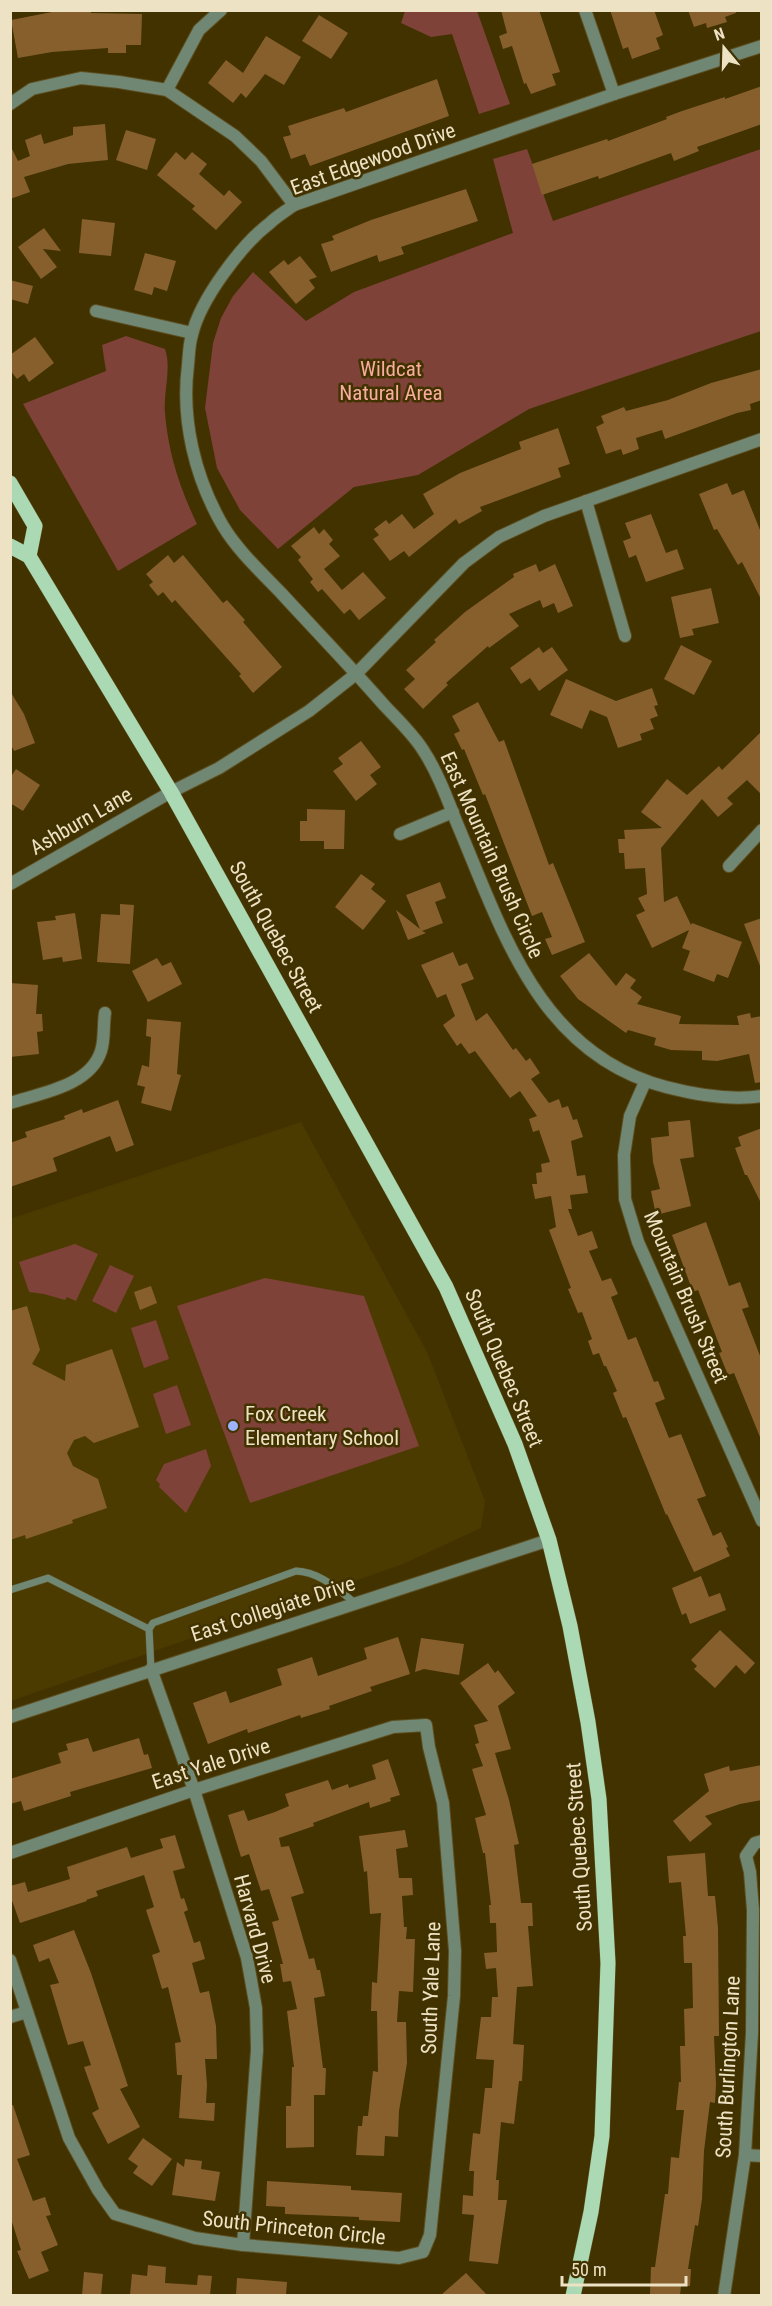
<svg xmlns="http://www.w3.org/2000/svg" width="772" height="2306" viewBox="0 0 772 2306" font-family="'Roboto Condensed',sans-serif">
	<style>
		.built { fill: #4c3b00 }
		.green { fill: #7e4238 }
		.building { fill: #875f2d }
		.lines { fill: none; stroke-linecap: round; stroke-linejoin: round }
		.service-casing { stroke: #5d4e1f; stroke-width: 8 }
		.minor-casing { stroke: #5d4e1f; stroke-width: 14 }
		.primary-casing { stroke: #5d4e1f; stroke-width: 16 }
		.service { stroke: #708774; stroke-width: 7 }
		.minor { stroke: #708774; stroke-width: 12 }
		.primary { stroke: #aad9b3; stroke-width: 15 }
		.poi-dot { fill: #9db4fd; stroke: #413200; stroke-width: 2 }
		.labels { text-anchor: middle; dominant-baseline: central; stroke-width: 5; stroke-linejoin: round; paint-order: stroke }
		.street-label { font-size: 21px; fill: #ede2c4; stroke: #413200 }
		.park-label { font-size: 21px; fill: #f8ad9f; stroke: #413200 }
		.poi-label { font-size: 21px; fill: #ede2c4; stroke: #413200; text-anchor: start }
	</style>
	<rect width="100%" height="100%" fill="#413200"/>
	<polygon class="built" points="301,1122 427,1352 485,1501 481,1528 403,1564 11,1701 10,1219"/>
	<g class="green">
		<polygon points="405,11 477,11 510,104 479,114 452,34 431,37 401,23"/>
		<polygon points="527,149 553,221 761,149 761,331 529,409 418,475 354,487 278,549 240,510 217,468 205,408 213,343 221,318 233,296 253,272 306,321 354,292 513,233 493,159"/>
		<path d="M126 336 165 349C172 369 163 392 165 413 168 452 180 489 197 524L118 571 23 404 106 371 102 345Z"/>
		<polygon points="75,1244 98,1254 76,1301 67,1297 65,1300 44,1294 29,1292 19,1262"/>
		<polygon points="110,1265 134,1276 116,1313 92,1301"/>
		<polygon points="265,1278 364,1296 419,1446 250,1503 177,1306"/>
		<polygon points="156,1320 169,1359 144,1368 131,1328"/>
		<polygon points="177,1385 191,1425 166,1434 153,1394"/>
		<polygon points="206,1449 211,1466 186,1513 159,1487 160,1484 156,1480 164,1464"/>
	</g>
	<g class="building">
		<polygon points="79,10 91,10 91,13 142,14 141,45 126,45 126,53 108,53 108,48 52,52 18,58 11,20 52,12"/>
		<polygon points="501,10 539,10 560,72 552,74 556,85 531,94 526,83 524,84 512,46 503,49 499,36 507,33"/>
		<polygon points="610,10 654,10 663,35 656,38 660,49 632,59 628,47 623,49"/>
		<polygon points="688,10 736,10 736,13 725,17 727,22 707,28 706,23 694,27"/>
		<polygon points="319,15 348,33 331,59 302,41"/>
		<polygon points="266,36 301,57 284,85 265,74 246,98 241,93 233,103 208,83 226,60 243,73"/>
		<polygon points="437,79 449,116 310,166 305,154 291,159 283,137 291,135 288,126 344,108 346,112"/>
		<polygon points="762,86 762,124 697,147 699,151 674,161 671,153 599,179 598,176 542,195 532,164 607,139 608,141 667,119 666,117 682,111 725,97 725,99"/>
		<polygon points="105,124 108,160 68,164 24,177 30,192 10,199 10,145 18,161 30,156 25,140 41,134 44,144 73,135 73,127"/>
		<polygon points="126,130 156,139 147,170 116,160"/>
		<polygon points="176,152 185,160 192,152 207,164 199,174 224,196 229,190 242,202 216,230 192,209 195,206 157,175"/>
		<polygon points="466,189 478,221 401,247 404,254 379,262 377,255 331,272 321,244 334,240 332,236 371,220"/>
		<polygon points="82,219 115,223 111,256 79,253"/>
		<polygon points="44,228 61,251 43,249 57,267 41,279 18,247"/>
		<polygon points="145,253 176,261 167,291 154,287 152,295 134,290"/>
		<polygon points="300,256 317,277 309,280 315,288 296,304 269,272 284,260 288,265"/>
		<polygon points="10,280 33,286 28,304 10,299"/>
		<polygon points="35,337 54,363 29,382 24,374 17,379 10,370 10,355"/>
		<polygon points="762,369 762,400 750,404 751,410 737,413 665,439 662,430 636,438 639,449 623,455 621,449 606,454 596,427 604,423 601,416 624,407 626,411 668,400 711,383"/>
		<polygon points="558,428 570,464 558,468 561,477 480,507 482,511 459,524 456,519 409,557 404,551 390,561 373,539 379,535 374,529 386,520 389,524 402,514 414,529 434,514 423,494 460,473 521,449 519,442"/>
		<polygon points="727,483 732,495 744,490 762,535 762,601 742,562 738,565 717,529 714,530 699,494"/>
		<polygon points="651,514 666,553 677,549 684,569 646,582 636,555 629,558 623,541 631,538 625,523"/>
		<polygon points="314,527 319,534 324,529 333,540 329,544 340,556 324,569 342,590 363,572 386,598 359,620 350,609 344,614 322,589 318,592 310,582 313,579 298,560 301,557 291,546"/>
		<polygon points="168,555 174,563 183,555 223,603 227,600 245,620 243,622 282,667 253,693 239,676 241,674 175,600 172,603 163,592 158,596 149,585 153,582 146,574"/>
		<polygon points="536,564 539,572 555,564 573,606 558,613 554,603 543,608 540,600 509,614 519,626 489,648 488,646 446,683 448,685 423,709 404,689 415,679 406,670 436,642 434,640 465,612 514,577 513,574"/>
		<polygon points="711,588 719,623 692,629 694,635 680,638 671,597"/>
		<polygon points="681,645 712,661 694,695 664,679"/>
		<polygon points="539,647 543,653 552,647 568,670 539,691 530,678 521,684 510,668"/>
		<polygon points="566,679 616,701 652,688 658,705 654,706 658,716 650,719 654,729 640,734 642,740 618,748 607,717 590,710 582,729 550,715"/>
		<polygon points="10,691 24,714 35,743 14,751 10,743"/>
		<polygon points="478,702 499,742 504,740 549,865 553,863 585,942 552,955 545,939 552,937 542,912 532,916 485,794 483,795 464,749 462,750 454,734 460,731 452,716"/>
		<polygon points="762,731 762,795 747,780 727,798 733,804 718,817 702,799 661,848 664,902 677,896 691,925 692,923 742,942 728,978 717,974 714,982 683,970 690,951 682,948 689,930 652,948 636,915 645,911 638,898 647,894 645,868 625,869 624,853 619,853 618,839 625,839 624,830 662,828 641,812 667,779 687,795 719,766 722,770"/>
		<polygon points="361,741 381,767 370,775 377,784 356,801 333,771 343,764 338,758"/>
		<polygon points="16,769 40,785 23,811 10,803 10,778"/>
		<polygon points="307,809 345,810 344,849 324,849 324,841 300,841 300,821 307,821"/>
		<polygon points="361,874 375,884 371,889 386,901 363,930 335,907"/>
		<polygon points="440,882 446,898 435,902 443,923 422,931 426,933 408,940 396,910 420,929 406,895"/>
		<polygon points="120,904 134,905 130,964 97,962 101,914 120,915"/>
		<polygon points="75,913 82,959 63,962 62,957 43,960 37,922 56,920 55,916"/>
		<polygon points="762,918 762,966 760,966 744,924"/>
		<polygon points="453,952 459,966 467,963 474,979 461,984 476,1021 487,1013 513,1050 516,1048 526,1061 530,1058 540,1073 531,1079 549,1103 559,1099 562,1108 568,1106 573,1120 577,1119 583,1137 571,1141 577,1176 585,1175 588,1193 570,1195 572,1209 568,1209 578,1236 592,1231 598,1248 589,1251 602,1281 611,1278 618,1294 611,1297 628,1340 636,1337 654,1382 658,1381 665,1399 655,1403 669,1438 681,1434 706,1496 697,1499 713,1536 721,1532 728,1547 726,1548 730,1556 694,1572 667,1514 666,1515 626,1417 623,1418 613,1393 617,1391 606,1366 604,1366 599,1353 593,1355 588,1341 592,1339 582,1312 578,1313 568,1289 571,1288 549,1230 556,1227 551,1196 535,1199 532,1184 537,1184 536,1173 542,1172 541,1164 550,1162 539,1130 533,1132 529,1119 537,1116 520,1091 510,1098 475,1051 469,1054 461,1043 457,1046 443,1025 455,1016 446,994 437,998 421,965"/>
		<polygon points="589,953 616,986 626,973 636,980 630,988 642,997 637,1004 681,1016 679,1024 739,1025 737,1016 750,1013 751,1018 762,1016 762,1082 755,1083 749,1054 717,1061 702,1060 702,1051 671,1050 654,1045 656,1038 628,1030 626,1033 578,999 560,976"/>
		<polygon points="157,958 162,966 171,962 182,984 148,1002 132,971"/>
		<polygon points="10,983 38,985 36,1014 42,1014 43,1031 37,1032 39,1054 10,1057"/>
		<polygon points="147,1019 181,1022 177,1074 181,1075 171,1111 141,1103 145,1087 137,1085 142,1065 149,1067 151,1037 146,1036"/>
		<polygon points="118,1100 134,1145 116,1152 110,1136 53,1158 57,1171 10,1187 10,1143 27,1137 25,1132 65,1119 64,1116 82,1109 83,1113"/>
		<polygon points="690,1120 694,1157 680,1159 691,1206 656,1215 651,1191 660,1189 653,1162 651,1138 669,1136 668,1122"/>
		<polygon points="762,1128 762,1205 747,1175 745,1175 735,1148 741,1146 738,1137"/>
		<polygon points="706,1222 729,1286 740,1282 749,1307 742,1309 762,1361 762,1437 760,1437 734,1373 728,1375 719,1353 722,1352 698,1290 693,1292 672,1235"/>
		<polygon points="151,1286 157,1303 140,1310 134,1292"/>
		<polygon points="27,1306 40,1350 32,1364 65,1381 66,1365 112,1349 139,1427 94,1443 85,1436 74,1440 67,1453 73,1466 98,1479 107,1508 72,1520 73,1523 26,1539 25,1535 10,1540 10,1311"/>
		<polygon points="701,1576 709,1597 720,1593 726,1610 690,1624 686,1613 682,1615 672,1588"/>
		<polygon points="720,1630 755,1663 745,1674 736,1665 715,1688 694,1669 697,1666 691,1660"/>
		<polygon points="398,1637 410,1674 370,1687 372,1691 329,1706 330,1709 301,1718 300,1715 248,1733 247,1729 208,1744 193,1703 226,1691 230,1703 282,1685 277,1669 312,1657 318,1676 367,1659 364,1648"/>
		<polygon points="421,1638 464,1644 459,1675 424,1669 415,1672"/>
		<polygon points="488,1663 495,1673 498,1670 515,1693 498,1706 511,1749 495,1753 509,1800 519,1844 514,1845 521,1903 532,1903 533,1926 528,1926 533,1986 517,1987 513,2044 524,2045 522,2081 519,2081 514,2124 501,2122 496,2180 499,2180 498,2200 507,2200 498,2264 469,2261 474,2215 462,2214 463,2195 473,2196 474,2171 469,2171 473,2133 480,2134 485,2088 492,2088 494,2060 476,2059 481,2017 491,2017 492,1997 498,1997 496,1968 486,1969 484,1953 497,1952 496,1923 490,1923 489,1905 491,1905 485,1853 483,1853 475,1818 486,1815 472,1769 483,1766 475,1744 479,1743 474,1725 488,1721 460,1683"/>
		<polygon points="88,1738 93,1752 139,1738 144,1755 148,1754 152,1768 70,1792 71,1796 24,1811 21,1801 10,1804 10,1779 61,1763 58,1753 68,1750 66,1744"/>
		<polygon points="388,1759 400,1795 390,1798 391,1801 370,1808 369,1802 313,1823 314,1826 279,1838 281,1847 289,1846 304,1893 291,1897 309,1959 314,1958 317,1970 320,1970 325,1996 314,1998 323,2068 326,2068 325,2095 314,2095 314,2147 286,2148 286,2106 291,2106 292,2067 294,2067 287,2011 297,2009 291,1981 283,1982 280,1964 283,1964 272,1922 279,1920 269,1889 261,1891 249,1854 241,1857 228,1815 244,1810 248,1821 275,1812 289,1806 285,1794 328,1780 332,1790 348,1784 349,1788 376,1779 372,1765"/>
		<polygon points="762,1765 762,1800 740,1804 705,1816 712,1824 690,1842 673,1821 709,1791 704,1774 729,1766 730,1771"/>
		<polygon points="405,1830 408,1847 396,1849 399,1878 412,1878 413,1895 402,1896 404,1927 407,1927 406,1939 415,1939 413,1992 399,1991 397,2022 406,2022 407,2063 399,2111 398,2137 385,2136 384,2156 356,2155 358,2126 362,2126 363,2116 368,2116 373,2071 378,2072 377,2011 371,2011 372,1982 377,1983 381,1913 370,1914 367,1871 364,1872 359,1836"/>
		<polygon points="175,1835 185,1868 173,1871 181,1899 184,1898 188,1910 184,1912 194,1943 200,1941 205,1959 192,1963 200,1993 209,1991 216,2026 217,2059 205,2059 207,2085 206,2103 215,2103 214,2121 179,2118 182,2075 177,2075 175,2043 181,2042 168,1987 162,1989 152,1955 160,1952 146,1910 154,1907 144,1875 96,1891 98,1896 86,1900 87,1901 20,1923 10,1895 10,1886 25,1882 28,1892 70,1879 67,1867 127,1847 131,1858 163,1848 160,1839"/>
		<polygon points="705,1853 708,1896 715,1896 718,1928 719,2036 714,2036 716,2085 715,2103 710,2102 704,2151 702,2199 698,2226 695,2225 688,2269 691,2269 690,2286 681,2286 680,2295 650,2294 651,2267 655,2267 665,2194 668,2194 671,2157 679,2158 684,2110 676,2110 679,2082 681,2082 680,2046 685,2046 684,2009 693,2008 692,1963 684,1963 683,1936 686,1936 681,1882 669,1883 667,1856"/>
		<polygon points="74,1930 91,1973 128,2086 120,2089 140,2127 108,2144 92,2113 99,2109 84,2067 91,2065 83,2041 68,2045 50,1985 59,1983 49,1958 39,1962 33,1945"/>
		<polygon points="13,2105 30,2155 17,2159 33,2201 45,2197 51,2215 46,2216 58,2245 41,2252 49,2271 29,2279 17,2251 21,2250 10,2216 10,2106"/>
		<polygon points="143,2138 172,2159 152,2186 133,2173 138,2166 128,2159"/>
		<polygon points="185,2159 202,2161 201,2169 220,2172 215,2201 172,2195 177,2162 184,2167"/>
		<polygon points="267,2181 351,2186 351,2190 402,2193 400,2222 359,2220 359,2217 285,2214 285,2207 266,2206"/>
		<polygon points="148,2265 166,2267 165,2283 197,2285 198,2275 212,2276 210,2295 130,2295 132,2274 147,2276"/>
		<polygon points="84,2272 103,2274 101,2295 82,2295"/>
		<polygon points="466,2273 487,2295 441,2295"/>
		<polygon points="237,2278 287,2282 286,2295 236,2295"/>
	</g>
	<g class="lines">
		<defs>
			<g id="service">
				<polyline points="10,1590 48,1578 149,1629"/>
				<path d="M151 1669 149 1629 153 1623 296 1571C320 1572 337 1589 355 1603"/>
			</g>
			<g id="minor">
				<polyline points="585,10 614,94"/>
				<path d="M762 46 614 94 294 205C286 211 277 216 270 223 241 245 200 300 192 335 189 344 189 355 188 365 181 420 195 478 223 526 238 551 262 573 282 594 316 631 351 667 384 705 397 719 413 734 423 750 437 771 447 798 456 821 502 929 538 1054 666 1087 697 1095 730 1101 762 1096"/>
				<polyline points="167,90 199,30 221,10"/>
				<polyline points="10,104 32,89 81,78 119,82 167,90 235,136 261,161 294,205"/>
				<polyline points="96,311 192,333"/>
				<polyline points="586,501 625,636"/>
				<polyline points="400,834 453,812"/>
				<polyline points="729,866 762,830"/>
				<polyline points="10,884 171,792 219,768 309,711 356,674 464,563 499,537 544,516 762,439"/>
				<polyline points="645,1082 630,1116 624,1155 625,1199 638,1242 762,1521"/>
				<path d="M10 1103C41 1093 90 1086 101 1051 105 1039 103 1025 105 1013"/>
				<polyline points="151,1669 194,1790 247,1958 256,2008 257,2050 243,2245"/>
				<polyline points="10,1717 549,1540"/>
				<polyline points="10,1853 194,1790 393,1727 426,1725 429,1747 443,1803 455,1951 454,1996 430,2235 423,2252 399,2258 243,2245 195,2238 115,2214 98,2190 69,2138 10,1960"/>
				<polyline points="10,2017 27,2012"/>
				<polyline points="745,2155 762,2156"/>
				<polyline points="724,2296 745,2155 752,2033 753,1910 750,1872 746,1856 755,1843 762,1841"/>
			</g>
			<g id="primary">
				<polyline points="10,483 35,526 29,556"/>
				<polyline points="10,546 29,556 171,792 446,1287 515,1444 549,1540 570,1626 588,1722 599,1799 608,1963 602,2136 591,2212 573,2296"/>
			</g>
		</defs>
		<use href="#service" class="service-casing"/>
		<use href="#minor" class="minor-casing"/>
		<use href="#primary" class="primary-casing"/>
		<use href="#service" class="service"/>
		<use href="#minor" class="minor"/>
		<use href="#primary" class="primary"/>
	</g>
	<circle class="poi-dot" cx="233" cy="1426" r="6"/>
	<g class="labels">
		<g class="street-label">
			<text transform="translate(373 159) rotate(-20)">East Edgewood Drive</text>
			<text transform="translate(81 821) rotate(-30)">Ashburn Lane</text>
			<text transform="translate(492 855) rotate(66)">East Mountain Brush Circle</text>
			<text transform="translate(276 937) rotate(61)">South Quebec Street</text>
			<text transform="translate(686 1297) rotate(67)">Mountain Brush Street</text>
			<text transform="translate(504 1368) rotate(67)">South Quebec Street</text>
			<text transform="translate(273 1609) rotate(-18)">East Collegiate Drive</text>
			<text transform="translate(211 1764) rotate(-18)">East Yale Drive</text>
			<text transform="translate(579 1847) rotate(-94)">South Quebec Street</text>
			<text transform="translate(255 1929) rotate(75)">Harvard Drive</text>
			<text transform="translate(431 1988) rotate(-88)">South Yale Lane</text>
			<text transform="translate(728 2067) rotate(-87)">South Burlington Lane</text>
			<text transform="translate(294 2228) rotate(6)">South Princeton Circle</text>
		</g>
		<g class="park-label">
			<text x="391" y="369">Wildcat<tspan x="391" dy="24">Natural Area</tspan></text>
		</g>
		<g class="poi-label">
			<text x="245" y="1414">Fox Creek<tspan x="245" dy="24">Elementary School</tspan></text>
		</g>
	</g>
	<rect width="772" height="2306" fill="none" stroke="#ede2c4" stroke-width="24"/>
	<g transform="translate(724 48) rotate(341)" stroke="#413200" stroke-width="4.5" paint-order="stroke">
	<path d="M0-4.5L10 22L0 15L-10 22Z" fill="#ede2c4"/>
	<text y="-9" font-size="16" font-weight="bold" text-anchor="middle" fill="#ede2c4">N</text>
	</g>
	<path d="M562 2276v9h124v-9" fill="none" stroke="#ede2c4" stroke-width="3"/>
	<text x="571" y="2276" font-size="18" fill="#ede2c4" stroke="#413200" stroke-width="4.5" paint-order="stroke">50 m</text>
</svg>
